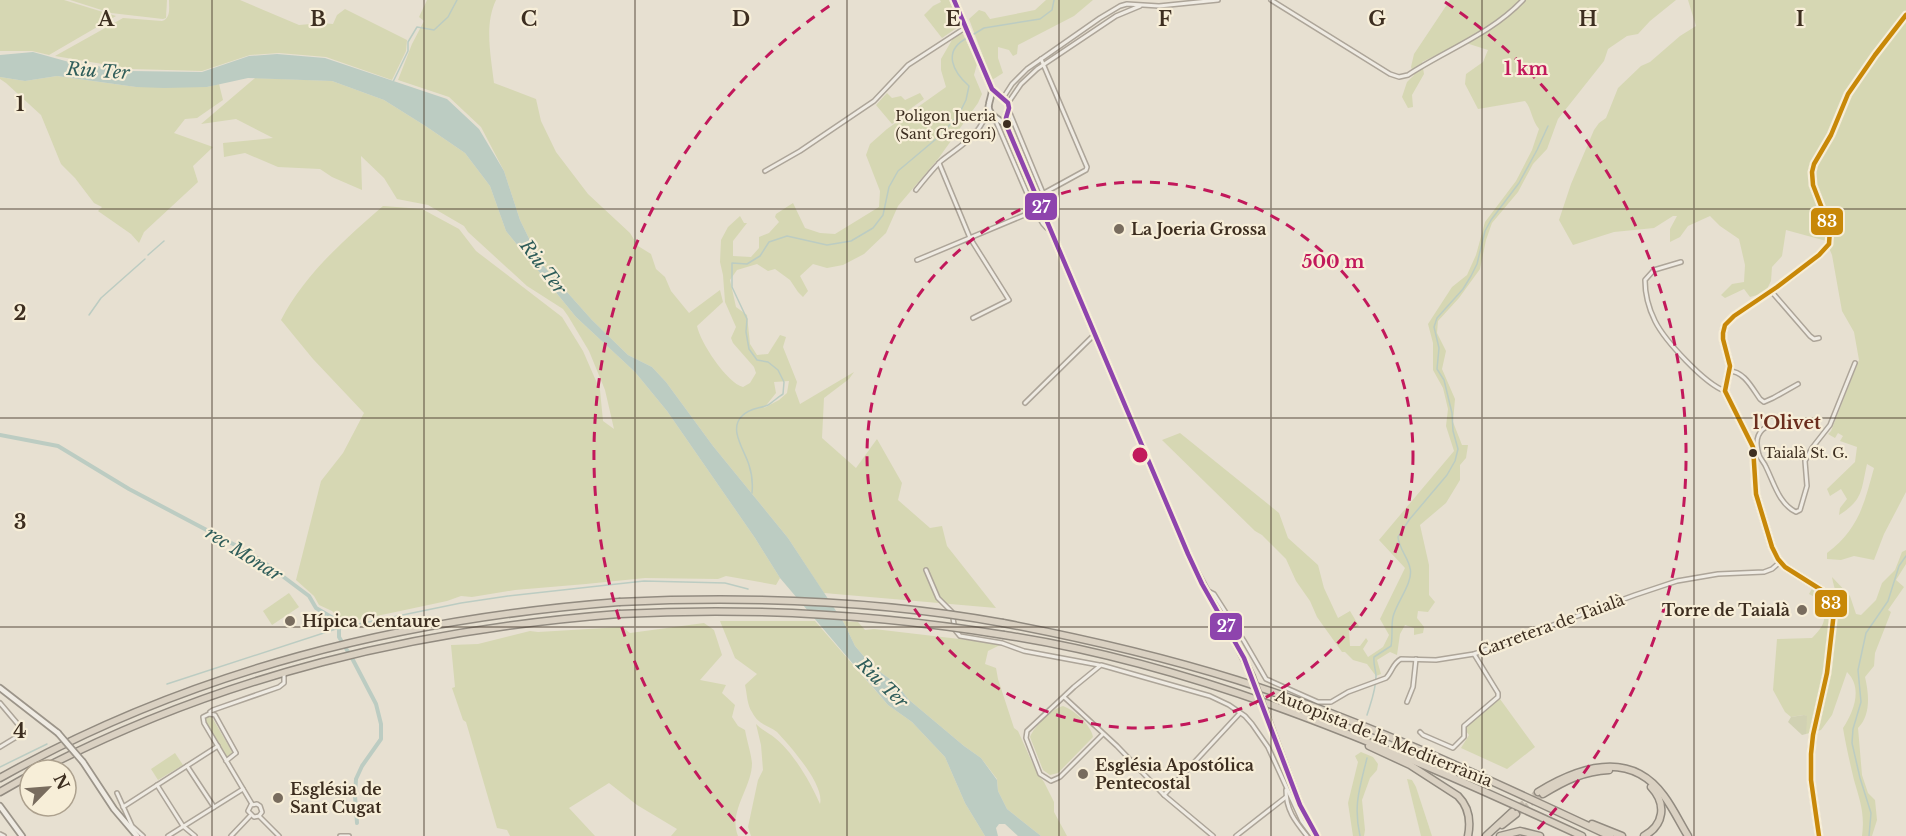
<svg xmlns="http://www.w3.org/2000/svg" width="1906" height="836" viewBox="0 0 1906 836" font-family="'Libre Baskerville',serif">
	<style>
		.green { fill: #d6d7b3; fill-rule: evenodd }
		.cemetery { fill: #d1d1b3 }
		.water { fill: #bcccc2 }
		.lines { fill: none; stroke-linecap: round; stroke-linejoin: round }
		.stream { stroke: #bcccc2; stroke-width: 1.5 }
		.canal { stroke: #bcccc2; stroke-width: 4 }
		.highway-tunnel { stroke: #c5bcae; stroke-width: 6; stroke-dasharray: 6 3; stroke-linecap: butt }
		.street-casing { stroke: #ada599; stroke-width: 6 }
		.secondary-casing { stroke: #9c958a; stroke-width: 8 }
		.highway-casing { stroke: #928b80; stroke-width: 9 }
		.street { stroke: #efebe3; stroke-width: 3 }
		.secondary { stroke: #efebe3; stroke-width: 4.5 }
		.highway { stroke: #dad1c2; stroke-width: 6 }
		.secondary-bridge-casing { stroke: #9c958a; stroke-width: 8; stroke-linecap: butt }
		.highway-bridge-casing { stroke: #928b80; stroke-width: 9; stroke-linecap: butt }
		.secondary-bridge { stroke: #efebe3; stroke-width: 4.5 }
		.highway-bridge { stroke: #dad1c2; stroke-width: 6 }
		.bus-1-casing { stroke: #f7eed8; stroke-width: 9 }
		.bus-2-casing { stroke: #f7eed8; stroke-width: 9 }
		.bus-1 { stroke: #8e44ad; stroke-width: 4.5 }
		.bus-2 { stroke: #c88808; stroke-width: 4.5 }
		.grid { fill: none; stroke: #3d2e20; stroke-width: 1.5; stroke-opacity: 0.55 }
		.ring { fill: none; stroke: #c2185b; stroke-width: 3; stroke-dasharray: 10 8 }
		.bus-dot { fill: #3d2e20; stroke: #f7eed8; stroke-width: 2 }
		.poi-dot { fill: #786c5e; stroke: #f7eed8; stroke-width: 2 }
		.labels { text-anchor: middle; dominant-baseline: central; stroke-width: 4.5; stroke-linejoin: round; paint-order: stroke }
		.bus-label { font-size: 14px; fill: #3d2e20; stroke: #f7eed8; text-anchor: end }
		.poi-label { font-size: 16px; font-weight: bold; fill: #3d2e20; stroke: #f7eed8; text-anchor: start }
		.street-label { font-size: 16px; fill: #3d2e20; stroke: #f7eed8 }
		.water-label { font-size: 18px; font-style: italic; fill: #2f5d5a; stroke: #f7eed8 }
		.neighbourhood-label { font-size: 18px; font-weight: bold; fill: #6b2e1e; stroke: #f7eed8 }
		.grid-label { font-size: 20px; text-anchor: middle; font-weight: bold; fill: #3d2e20; stroke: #f7eed8; stroke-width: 4.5; stroke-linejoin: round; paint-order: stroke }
		.centre { fill: #c2185b; stroke: #f7eed8; stroke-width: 3 }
		.ring-label { font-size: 18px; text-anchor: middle; font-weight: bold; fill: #c2185b; stroke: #f7eed8; stroke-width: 4.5; stroke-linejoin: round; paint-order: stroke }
		.line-badge { stroke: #f7eed8; stroke-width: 2 }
		.badge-label { font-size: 16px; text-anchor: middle; font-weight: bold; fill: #fff }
	</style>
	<rect width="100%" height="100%" fill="#e7e0d1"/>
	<g class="green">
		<polygon points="0,0 64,0 116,16 49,55 32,51 0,51"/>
		<polygon points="70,0 167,0 166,18 163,19 111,13"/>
		<path d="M169 0H240L299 25 322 23 333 24 337 15 345 9 407 40 406 51 392 80 326 57 279 53 250 55 202 71 132 69 55 56 123 18 162 21C171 18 169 8 169 0Z"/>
		<path d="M427 0H496C484 25 491 56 494 83L536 99 541 121 556 152 588 194 630 233 638 246 651 254 656 269 665 277 671 291 689 313 720 290 723 302 697 326C700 342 727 383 743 387L750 383 756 373 754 367 733 343 731 338 736 327 725 302 723 275 720 262 721 240 728 227 740 216 744 223H747L733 241V256L751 257 759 248V237L769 233 779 222 775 217 776 214 793 203 805 228 820 233 835 234 879 207 880 191 866 155 870 144 887 129 946 87 941 70V59L956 33 963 34 977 64 974 75 982 94 978 103 938 159 898 206 886 233 864 254 843 265 827 268 813 264 800 276 808 291 803 297 798 292 790 280 775 269 768 271 757 264 737 270 730 280 736 307 747 315 750 344 757 355 768 354 780 335 786 337 783 347 797 382 795 390 800 404 854 372 849 379 824 398 822 438 856 468 877 439 902 483 898 500 930 528 942 526 947 546 996 608 824 593 788 538 713 446 666 382 652 367 628 355 592 320 541 263 520 220 504 171 481 127 449 97 398 80 412 44 424 21 419 17ZM789 381 787 393 779 400 764 408 776 393 774 382Z"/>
		<polygon points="940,0 949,0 961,25 942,38 924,15 933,6 941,2"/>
		<polygon points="1046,0 1093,0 1074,16 1018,45 1017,54 1013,56 1009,50 998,47 998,58 1003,73 992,80 969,19 979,10 985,12 990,19 1035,10"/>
		<path d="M1450 0H1676L1650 21 1638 34 1627 36 1608 49 1604 61 1558 119 1547 149 1533 164 1518 192 1492 223 1486 240 1480 269 1459 298 1438 321 1437 333 1446 351 1442 369 1455 399 1453 422 1462 445H1468L1466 458 1460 465V480L1446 503 1420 525 1429 565V595L1435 602 1428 612 1418 611 1417 618 1424 627 1423 633 1414 635V628L1405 625 1400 634 1397 655 1390 652 1377 660 1381 674 1376 676 1367 664 1353 660 1345 652H1342L1317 617 1310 601 1296 581 1286 559 1262 535 1255 531 1162 440 1180 433 1279 513 1288 538 1318 565 1324 588 1338 618 1350 611 1359 626 1349 631 1350 646H1360L1366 638 1368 641 1363 649 1368 657 1383 647 1389 635 1380 619 1405 568 1379 540 1454 451 1446 426 1448 409 1443 388 1433 370V343L1428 324 1452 287 1467 275 1476 255 1485 222 1516 181 1532 150 1539 129C1531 119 1532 109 1525 101L1478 109 1465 84 1466 74 1483 62 1488 50 1463 42 1422 62 1424 74 1412 95 1413 107 1408 108 1402 97 1407 82 1414 75 1411 67 1414 54Z"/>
		<path d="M1688 0H1906V492L1884 534 1874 560 1854 556 1841 560 1827 559V553C1859 529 1864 504 1874 468L1867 464C1861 491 1863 500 1839 515L1840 508 1847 499 1841 489 1830 496 1827 489 1855 462 1857 447 1840 441 1843 436 1838 433 1835 438 1828 434 1831 431 1859 360 1854 332 1842 311 1832 255 1829 248 1830 242 1786 230 1782 256 1772 267 1771 281 1765 293 1750 297 1744 289 1725 298 1721 295 1732 284 1744 282 1745 265 1739 239 1720 226 1710 216 1688 226 1680 237 1670 242V229L1677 216H1673L1654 228 1614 232 1573 245 1559 220 1571 184 1594 130 1599 123 1606 118 1618 88 1641 66 1650 62 1680 36 1696 26Z"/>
		<polygon points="57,76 136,87 207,87 219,84 223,100 197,118 185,119 174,133 213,147 193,166 198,182 144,232 139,243 131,234 98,211 102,207 94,203 75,178 61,164 41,115 6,83 0,79 0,77 25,81"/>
		<path d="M255 78 332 81 384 100 427 127 465 153 490 186 506 231 576 317 635 372 667 411 755 538 780 578 776 585 726 576 718 579 645 578 586 584 515 590 472 597 461 596 447 601 344 623 332 611 319 605 314 596 296 580 321 481 343 453 364 413 313 359 281 320C304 275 345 239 383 206L422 209 459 229 476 251 562 317 583 351 600 390 603 421 614 429 605 390 589 351 568 316 563 309 527 286 468 232 464 226 428 205 397 199 384 178 361 156 362 190 332 177 320 169 278 167 245 153 224 157 223 143 273 138 236 119 201 124Z"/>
		<polygon points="887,93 892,98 901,96 905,100 920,93 924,99 910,109 892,124 876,105"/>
		<path d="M1906 550V564L1896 580 1904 587 1888 610 1891 612 1875 653 1874 666 1865 677C1869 694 1871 715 1858 728L1862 775 1868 793 1875 800 1877 820 1872 836H1862C1865 813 1860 801 1854 780 1850 763 1846 746 1843 728 1854 711 1863 688 1847 672L1832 715 1821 730 1806 734V716L1803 715 1791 717 1785 712 1773 690 1777 639 1812 638C1826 624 1826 619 1822 601L1809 594 1814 585 1826 592 1839 617C1841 603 1834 590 1832 577L1850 596 1856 614 1861 615 1876 600 1882 583 1895 570 1902 552Z"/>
		<polygon points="289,593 299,607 272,625 263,611"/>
		<path d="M720 621H815L888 705 912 722 945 757 965 803 985 836H751L748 827 758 780 763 770 761 745 756 724C762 730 769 733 775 738 793 752 811 783 820 804 825 785 790 746 777 732 769 725 759 726 752 712 747 705 747 693 745 685L757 674 735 658Z"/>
		<polygon points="843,621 858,622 865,630 874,629 1002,644 988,651 985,664 996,668 998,679 1014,728 1018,731 1037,773 1044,782 1054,802 1054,812 1067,836 1041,836 1007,809 998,791 997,779 981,758 964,746 908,699 897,684 873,667 855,646"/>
		<path d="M704 623 714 630 722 655 700 680 726 685 722 693 735 705 732 717 738 726 745 730C747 741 751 753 752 763 752 788 728 811 738 836H671L677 829 637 805 609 783 569 808 595 836H510L507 830 497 828 466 722 463 720 452 688 455 687 451 645 478 644 530 631 538 632 622 627 630 633Z"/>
		<polygon points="1500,699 1535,747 1507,769 1461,748 1469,735 1466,731 1467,726"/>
		<path d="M1063 706C1074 710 1091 725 1093 737L1058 773 1050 775 1043 770 1030 737C1034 726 1052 709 1063 706Z"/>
		<polygon points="210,714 234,755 228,760 203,717"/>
		<polygon points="1361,752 1373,757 1378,764 1377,770 1370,778 1362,800 1365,830 1364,836 1353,836 1348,803 1358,762 1355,756"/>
		<polygon points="175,753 183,765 158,780 151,769"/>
		<polygon points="1407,779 1412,780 1416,787 1432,836 1421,836"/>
	</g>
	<polygon class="cemetery" points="1804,715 1807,716 1806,734 1802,735 1788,722 1791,717"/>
	<polygon class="water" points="33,52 69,62 130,71 202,72 249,56 277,54 325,58 447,99 479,129 504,171 520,220 541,263 592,320 628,355 652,367 666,382 713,446 788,538 844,623 855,646 873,667 897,684 908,699 964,746 981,758 997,780 998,791 1007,809 1041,836 1018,836 1005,824 999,824 996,828 998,836 985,836 965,803 945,757 912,722 888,705 780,578 755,538 667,411 635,372 576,317 506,231 490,186 465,153 427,127 384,100 332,81 248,78 207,87 164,88 136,87 57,76 25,81 0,77 0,55"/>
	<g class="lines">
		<g class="stream">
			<polyline points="974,34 984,28 1040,19 1052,10 1054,0"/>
			<polyline points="393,82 408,51 408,42 417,27 434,30 448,17 457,0"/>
			<polyline points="148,255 164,241"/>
			<polyline points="89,315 101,298 145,259"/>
			<path d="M752 493C753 483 752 474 749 465 745 451 728 429 742 416 750 408 758 409 768 405 773 402 778 397 783 394L784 382 778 370 768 362 757 360 749 349 746 332 747 319 732 287V263L747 264 760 256 769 242 787 236 827 245 851 241 873 228 883 215 889 187 898 171 942 134 959 114 966 100 969 86C953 72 942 51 967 38"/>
			<polyline points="167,684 339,628 461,603 508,596 644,581 725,583 748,589"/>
			<path d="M1367 715C1371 702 1376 690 1376 676 1376 670 1373 664 1374 657L1391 646C1393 635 1391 626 1393 617 1396 603 1414 582 1410 568 1408 557 1399 549 1398 537L1409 520 1447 475 1455 461 1458 449 1453 431 1452 413 1444 380 1437 369 1439 348 1434 327 1437 318 1463 289 1471 276 1477 264 1485 231 1491 220 1519 183 1537 150 1548 126"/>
			<polyline points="0,767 47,744"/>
			<path d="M1360 836C1353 805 1360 787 1367 758"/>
			<polyline points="1869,836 1871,813 1860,778 1852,743 1853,729 1861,702 1858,670 1866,633 1888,601 1899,566 1906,556"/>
		</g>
		<polyline class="canal" points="0,435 58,446 129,489 235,545 265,563 309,596 316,608 333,618 339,628 339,637 353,660 376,704 381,724 381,739 362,766 356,779 355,796 357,823"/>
		<g class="highway-tunnel">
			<polyline points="1512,812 1538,792"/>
			<polyline points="1516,814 1543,794"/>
		</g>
		<defs>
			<g id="street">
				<path d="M1271 0 1390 74 1399 77 1408 75C1446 50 1491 34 1523 0"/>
				<polyline points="1041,59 1087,167 1086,170 1044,193"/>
				<polyline points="1003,98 1012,84 1027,69 1100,18 1120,6 1127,4 1159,6 1218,0"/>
				<polyline points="1008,103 1021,84 1037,69 1116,16 1140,6"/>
				<path d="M995 119 1032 205C1039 213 1040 225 1050 230"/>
				<polyline points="939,163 970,238 1009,300 973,318"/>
				<polyline points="765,171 800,151 874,101 908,65 965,28"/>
				<path d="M916 190C924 180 932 170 941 161 961 145 982 135 988 108"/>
				<polyline points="917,260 1046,206 1043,193 1009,111"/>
				<path d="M1681 262 1654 270 1645 280C1645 295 1648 307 1655 321 1665 341 1705 384 1725 391"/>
				<polyline points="1771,291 1810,336 1814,339 1819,338"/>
				<path d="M1729 371C1744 371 1752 388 1760 399L1764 402 1773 398 1798 384"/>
				<polyline points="1025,403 1095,334"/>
				<path d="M1754 455H1759C1761 460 1764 462 1766 467 1774 483 1779 504 1796 512L1800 510 1807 486 1805 461 1812 448 1830 425 1855 363"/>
				<path d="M1759 455C1756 444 1755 434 1766 427"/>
				<polyline points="926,570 938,598 952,612 955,630 960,636 1002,643 1024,651 1099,665"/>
				<path d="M1208 591 1214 594 1244 641 1266 679 1318 702H1331L1348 692 1386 678C1392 672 1393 663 1401 659L1436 660 1474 654 1635 595 1677 581 1718 574 1764 572 1772 569 1780 562"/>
				<polyline points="1064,697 1117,746 1164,795 1213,836"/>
				<polyline points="1407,702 1413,687 1416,659"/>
				<polyline points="0,703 22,729 23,733 0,747"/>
				<polyline points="210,712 213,710 279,687 284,683 284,675"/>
				<polyline points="1420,732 1423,735 1453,748 1464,737 1464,726 1498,697 1498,693 1474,654"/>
				<polyline points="1103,734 1060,777 1051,781 1040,774 1026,738 1027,731 1074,687 1101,665 1210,696 1229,705 1245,716 1252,724 1268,747 1302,821 1313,836"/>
				<polyline points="226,761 236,753 215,715 209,714 203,717 204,723 252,804"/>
				<polyline points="187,766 214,807"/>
				<polyline points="157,785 183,826 195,836"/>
				<path d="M1286 790C1286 810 1295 821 1307 836"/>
				<polyline points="117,793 132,826 143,836"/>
				<polyline points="1164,795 1240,713"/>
				<polyline points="123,807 218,746"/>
				<polyline points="259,816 262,812 260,806 257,804 251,805 248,811 254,817 259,816 279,836"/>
				<polyline points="0,834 4,836"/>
				<polyline points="168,836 243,789"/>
				<polyline points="231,836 250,816"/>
				<polyline points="340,836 349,836"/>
				<polyline points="1236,836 1286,797"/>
			</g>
			<g id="secondary">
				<path d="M954 0 992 89 1008 103 1009 108 1006 118 1007 127 1188 554C1207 596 1233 634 1252 676"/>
				<path d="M992 89C992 95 990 99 989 104 986 115 1001 119 1007 127"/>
				<polyline points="0,688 58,733"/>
				<polyline points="1265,711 1300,805 1317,836"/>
				<polyline points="83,762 114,809 137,836"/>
				<polyline points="0,806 22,836"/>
				<polyline points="1819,836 1811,780 1811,754 1813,735 1827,673 1834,612 1829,598 1823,591 1785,567 1778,559 1772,547 1756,494 1753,447 1725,391 1730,366 1723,339 1723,333 1725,325 1734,316 1777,287 1819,255 1829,244 1830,229 1813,185 1812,172 1814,164 1831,135 1848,94 1875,55 1906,15"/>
			</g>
			<g id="highway">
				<path d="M1003 623C1082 638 1160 656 1237 680 1365 721 1488 779 1610 836"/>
				<path d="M1004 635C1207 666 1397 751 1582 836"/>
				<path d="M1369 746 1410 765 1458 796C1469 807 1471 821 1468 836"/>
				<path d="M40 770C224 675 413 630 619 614"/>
				<path d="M0 778C192 670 401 619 619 602"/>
				<polyline points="0,792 30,775"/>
				<path d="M1538 792C1579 767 1630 749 1664 796 1673 808 1680 823 1688 836"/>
				<path d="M1543 794C1564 781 1584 771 1609 770"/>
				<polyline points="1592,824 1622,836"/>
				<polyline points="1502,825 1516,814"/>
				<polyline points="1486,836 1512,812"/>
				<polyline points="1500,836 1520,831 1540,836"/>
				<path d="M1644 836C1664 825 1667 804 1651 787"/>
			</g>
		</defs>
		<use href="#street" class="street-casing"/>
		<use href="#secondary" class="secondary-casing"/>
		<use href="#highway" class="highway-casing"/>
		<use href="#street" class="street"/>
		<use href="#secondary" class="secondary"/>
		<use href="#highway" class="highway"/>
		<defs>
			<g id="secondary-bridge">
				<polyline points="1252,676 1265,711"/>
				<polyline points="58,733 83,762"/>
			</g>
			<g id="highway-bridge">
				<path d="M619 602C748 596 876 600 1003 623"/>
				<path d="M619 614C748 607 876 614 1004 635"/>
			</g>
		</defs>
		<use href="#secondary-bridge" class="secondary-bridge-casing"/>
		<use href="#highway-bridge" class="highway-bridge-casing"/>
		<use href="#secondary-bridge" class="secondary-bridge"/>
		<use href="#highway-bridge" class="highway-bridge"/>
		<defs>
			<polyline id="bus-1" points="954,0 992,89 1008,103 1009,108 1006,118 1007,127 1188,554 1202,584 1244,658 1300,805 1317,836"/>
			<polyline id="bus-2" points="1819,836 1811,780 1811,754 1813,735 1827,673 1834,612 1829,598 1823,591 1785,567 1778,559 1772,547 1756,494 1753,447 1725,391 1730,366 1723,339 1723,333 1725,325 1734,316 1777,287 1819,255 1829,244 1830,229 1813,185 1812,172 1814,164 1831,135 1848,94 1875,55 1906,15"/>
		</defs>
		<use href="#bus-1" class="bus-1-casing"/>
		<use href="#bus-2" class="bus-2-casing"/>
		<use href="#bus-1" class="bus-1"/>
		<use href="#bus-2" class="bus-2"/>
	</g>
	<path class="grid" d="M212 0V836M424 0V836M635 0V836M847 0V836M1059 0V836M1271 0V836M1482 0V836M1694 0V836M0 209H1906M0 418H1906M0 627H1906"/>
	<g class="ring">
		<circle cx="1140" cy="455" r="273"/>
		<path d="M747 834A546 546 0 0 1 835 2M1445 2A546 546 0 0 1 1533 834"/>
	</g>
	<g class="bus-dot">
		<circle cx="1007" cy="124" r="5"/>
		<circle cx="1753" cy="453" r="5"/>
	</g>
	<g class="poi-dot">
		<circle cx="1119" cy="229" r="6"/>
		<circle cx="1802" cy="610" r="6"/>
		<circle cx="290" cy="621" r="6"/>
		<circle cx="1083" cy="774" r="6"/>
		<circle cx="278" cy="798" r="6"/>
	</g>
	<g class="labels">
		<g class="bus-label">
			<text x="996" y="116">Poligon Jueria<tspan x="996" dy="18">(Sant Gregori)</tspan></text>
			<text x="1764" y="453" text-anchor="start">Taialà St. G.</text>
		</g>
		<g class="poi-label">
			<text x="1131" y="229">La Joeria Grossa</text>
			<text x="1790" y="610" text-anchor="end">Torre de Taialà</text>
			<text x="302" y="621">Hípica Centaure</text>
			<text x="1095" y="765">Església Apostólica<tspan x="1095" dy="18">Pentecostal</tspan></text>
			<text x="290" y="789">Església de<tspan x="290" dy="18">Sant Cugat</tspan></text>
		</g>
		<g class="street-label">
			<text transform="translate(1551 625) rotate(-20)">Carretera de Taialà</text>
			<text transform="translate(1384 738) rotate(22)">Autopista de la Mediterrània</text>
		</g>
		<g class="water-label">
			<text transform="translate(98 71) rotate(4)">Riu Ter</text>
			<text transform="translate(543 267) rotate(53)">Riu Ter</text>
			<text transform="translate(244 554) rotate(32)">rec Monar</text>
			<text transform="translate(882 683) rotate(44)">Riu Ter</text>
		</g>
		<g class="neighbourhood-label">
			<text x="1787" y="423">l'Olivet</text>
		</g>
	</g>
	<g class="grid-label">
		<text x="106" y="26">A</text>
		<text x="318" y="26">B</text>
		<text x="529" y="26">C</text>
		<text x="741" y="26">D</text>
		<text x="953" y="26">E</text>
		<text x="1165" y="26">F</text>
		<text x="1377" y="26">G</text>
		<text x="1588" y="26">H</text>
		<text x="1800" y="26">I</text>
		<text x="20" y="111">1</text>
		<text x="20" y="320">2</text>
		<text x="20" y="529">3</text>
		<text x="20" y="738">4</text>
	</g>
	<circle cx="1140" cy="455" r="9" class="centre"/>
	<g class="ring-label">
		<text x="1526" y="75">1 km</text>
		<text x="1333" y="268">500 m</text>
	</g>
	<g class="line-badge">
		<rect x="1024" y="192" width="34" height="29" rx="6" fill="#8e44ad"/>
		<rect x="1810" y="207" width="34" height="29" rx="6" fill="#c88808"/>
		<rect x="1814" y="589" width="34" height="29" rx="6" fill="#c88808"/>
		<rect x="1209" y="612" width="34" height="29" rx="6" fill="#8e44ad"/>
	</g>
	<g class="badge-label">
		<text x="1041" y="213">27</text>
		<text x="1827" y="227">83</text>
		<text x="1831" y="609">83</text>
		<text x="1226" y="632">27</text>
	</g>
	<g transform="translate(48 788) rotate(65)"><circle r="28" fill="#f7eed8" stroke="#ada18e" stroke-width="1.5"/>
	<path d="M0-4.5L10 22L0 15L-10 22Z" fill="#786c5e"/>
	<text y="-9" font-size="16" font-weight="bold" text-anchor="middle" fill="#3d2e20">N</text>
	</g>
</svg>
